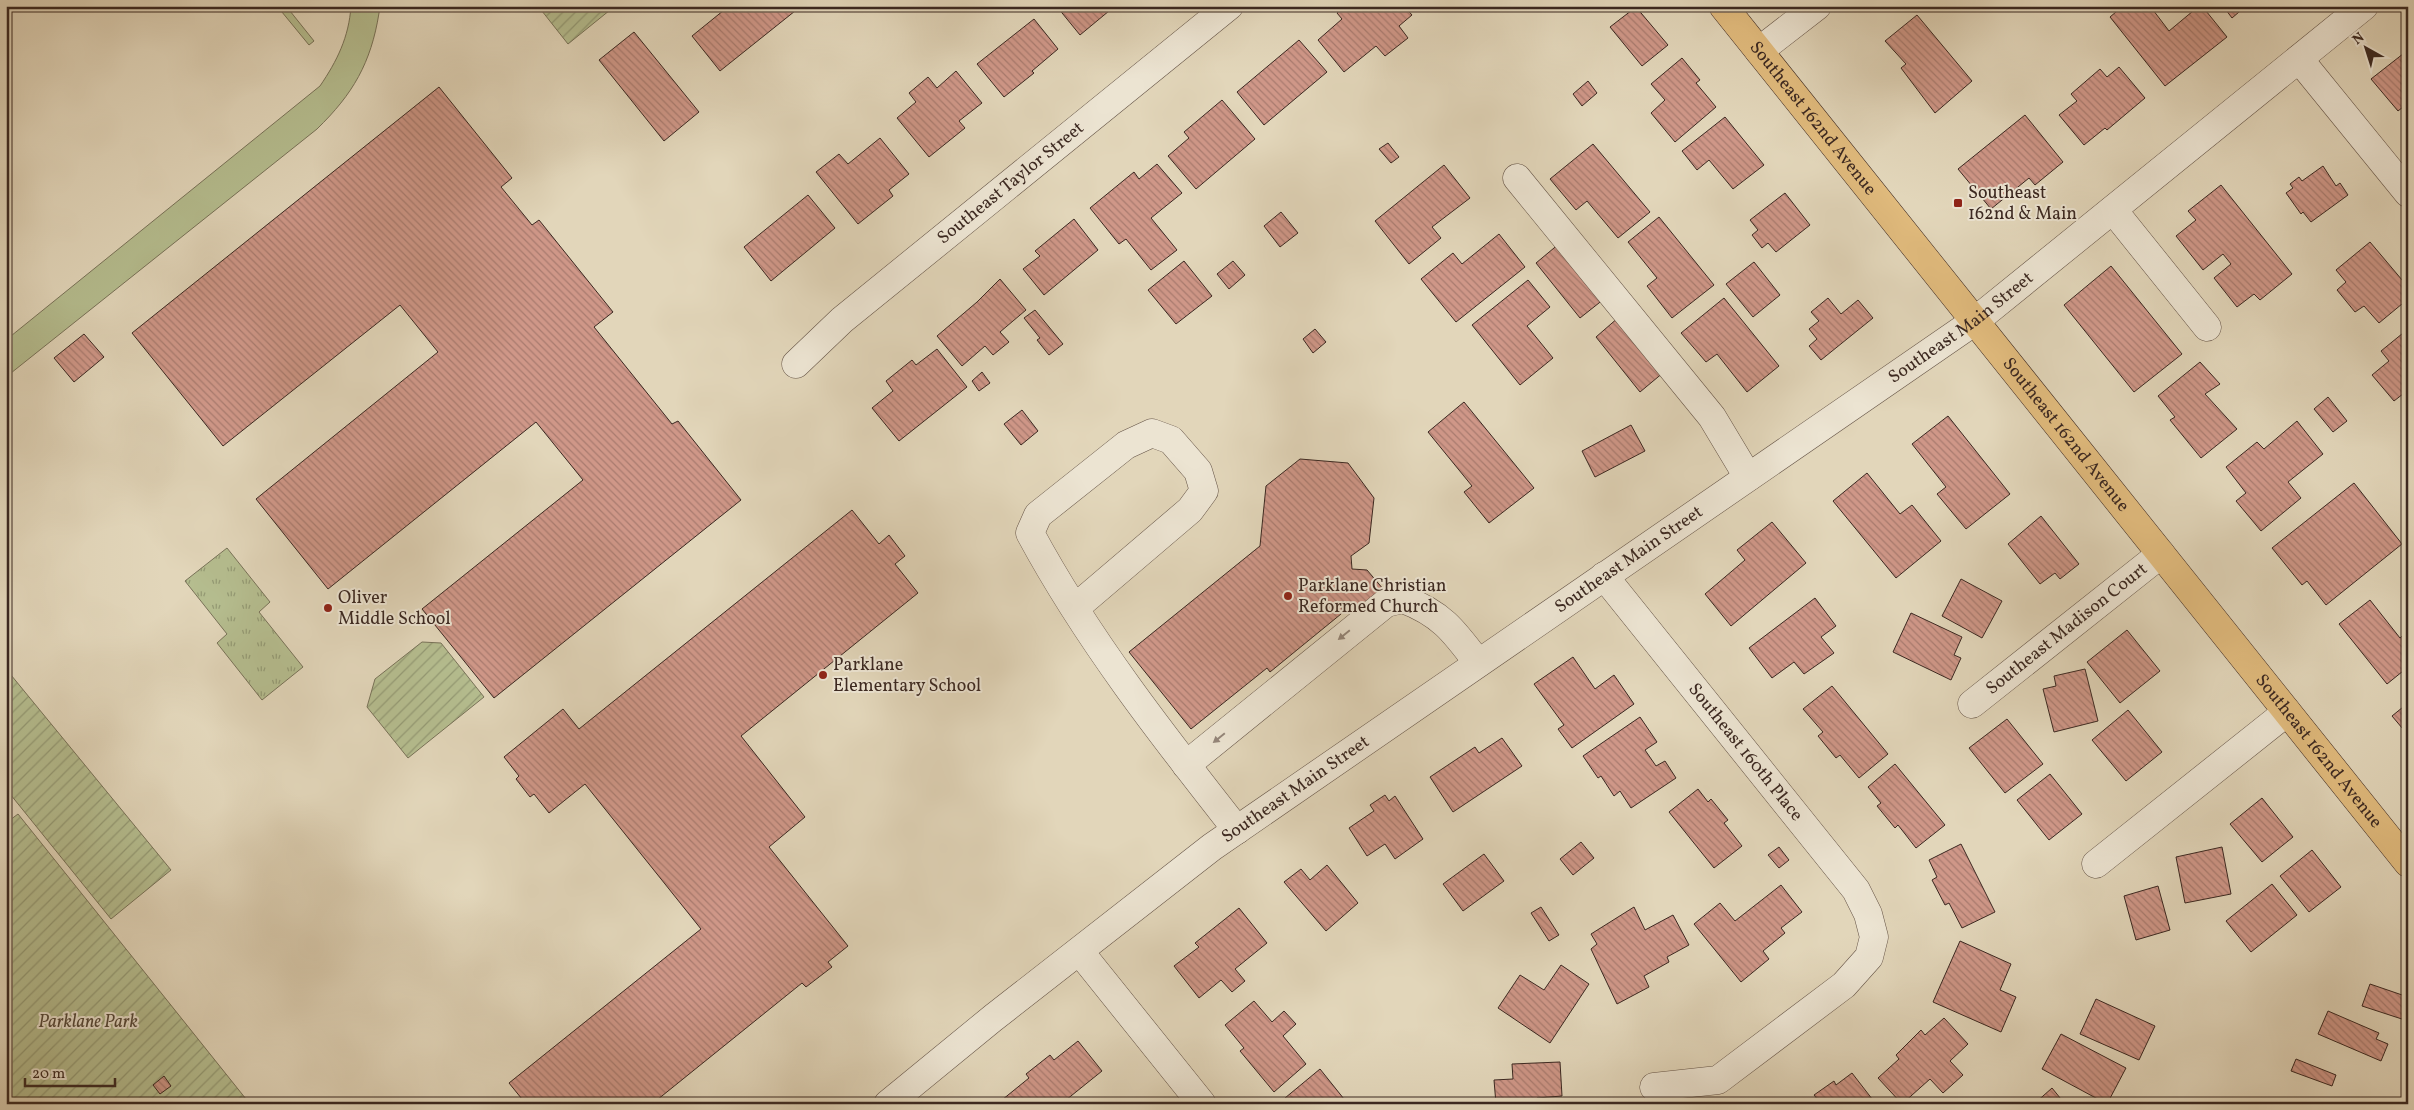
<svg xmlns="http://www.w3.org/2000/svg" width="2414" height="1110" viewBox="0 0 2414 1110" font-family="Vollkorn,serif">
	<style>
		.grass { fill: url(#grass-tufts); stroke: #787258 }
		.garden { fill: url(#garden-furrows); stroke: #787258 }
		.pitch { fill: #b5bd8f; stroke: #787258 }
		.building { fill: url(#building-back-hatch); stroke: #3b2821 }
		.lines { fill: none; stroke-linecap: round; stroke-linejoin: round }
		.minor-casing { stroke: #655447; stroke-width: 29 }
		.major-casing { stroke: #3b2821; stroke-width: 29 }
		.minor { stroke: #ece4d2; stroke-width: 28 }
		.major { stroke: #e1bb7d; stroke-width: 28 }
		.oneway { fill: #94867a }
		.poi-dot { fill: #8f2418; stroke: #ece4d2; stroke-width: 2 }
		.labels { text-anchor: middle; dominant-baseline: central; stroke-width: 4; stroke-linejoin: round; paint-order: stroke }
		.street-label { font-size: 18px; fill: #3b2821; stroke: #ece4d2 }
		.poi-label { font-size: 18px; fill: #3b2821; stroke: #ece4d2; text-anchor: start }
		.park-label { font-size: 18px; font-style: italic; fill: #534637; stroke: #ece4d2 }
	</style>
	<defs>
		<pattern id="grass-tufts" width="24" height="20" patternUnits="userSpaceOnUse" patternTransform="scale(1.25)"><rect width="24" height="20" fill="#b5bd8f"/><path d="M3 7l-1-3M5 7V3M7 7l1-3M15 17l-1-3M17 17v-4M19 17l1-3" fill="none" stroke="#949a74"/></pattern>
		<pattern id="garden-furrows" width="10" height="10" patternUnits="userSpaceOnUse" patternTransform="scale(1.25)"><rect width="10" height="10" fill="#b5bd8f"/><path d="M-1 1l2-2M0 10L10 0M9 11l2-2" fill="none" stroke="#949a74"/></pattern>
		<pattern id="building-back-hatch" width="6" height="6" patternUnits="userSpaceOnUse" patternTransform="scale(1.25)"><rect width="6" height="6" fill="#cf9788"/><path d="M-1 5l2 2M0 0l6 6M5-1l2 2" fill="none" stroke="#a97b6f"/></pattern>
	</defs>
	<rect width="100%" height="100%" fill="#e2d6ba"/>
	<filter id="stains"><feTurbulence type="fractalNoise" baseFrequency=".004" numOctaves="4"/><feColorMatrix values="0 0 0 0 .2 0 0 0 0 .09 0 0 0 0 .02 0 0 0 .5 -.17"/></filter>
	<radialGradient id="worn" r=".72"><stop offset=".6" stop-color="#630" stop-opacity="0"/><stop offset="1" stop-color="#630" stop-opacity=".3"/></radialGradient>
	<polygon class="grass" points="227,548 270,602 259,612 303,667 262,700 217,643 227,634 185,581"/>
	<g class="garden">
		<polygon points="538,6 615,6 568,44"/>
		<polygon points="422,642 441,643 484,697 408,758 367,707 375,679"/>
		<polygon points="11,675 171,870 111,919 6,789 6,679"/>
		<polygon points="18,814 250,1104 6,1104 6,823"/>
	</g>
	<g class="pitch">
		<polygon points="277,6 286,6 314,41 309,45"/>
		<path d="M351 6H380L379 13C371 63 353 94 317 129L6 377V340L320 86C337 61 349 37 351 6Z"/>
	</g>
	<g class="building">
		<polygon points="729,6 800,6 800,7 720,71 692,36"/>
		<polygon points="1060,6 1115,6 1080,35 1058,8"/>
		<polygon points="1345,6 1404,6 1412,15 1399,26 1408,38 1385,56 1376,46 1344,72 1318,40 1342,19 1337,13"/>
		<polygon points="2123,6 2150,6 2169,31 2199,6 2202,6 2227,37 2165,86 2110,17"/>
		<polygon points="2223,6 2246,6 2232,18"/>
		<polygon points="1636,7 1668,45 1642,66 1610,27"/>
		<polygon points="1917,15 1972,81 1935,113 1901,68 1906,64 1885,41"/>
		<polygon points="1034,19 1058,49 1032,71 1034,73 1004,97 977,64"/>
		<polygon points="634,32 699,112 664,141 599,60"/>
		<polygon points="1299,40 1327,72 1264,125 1237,92"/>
		<polygon points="2408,50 2408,103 2398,111 2371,79"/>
		<polygon points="1682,58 1700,80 1696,83 1716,107 1675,142 1651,113 1665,100 1651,84"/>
		<polygon points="2119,67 2145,98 2107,130 2105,128 2084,145 2059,115 2077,101 2071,94 2100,69 2107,77"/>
		<polygon points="956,71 982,103 959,121 965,128 929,157 897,118 916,102 909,93 928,77 937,88"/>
		<polygon points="1588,81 1597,93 1582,106 1573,94"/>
		<polygon points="439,87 512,178 501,187 532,225 539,220 613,312 594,327 672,424 678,421 741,500 494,698 422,609 583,480 536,422 328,589 256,499 438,352 400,305 223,446 132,333"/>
		<polygon points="1222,100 1255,139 1196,189 1168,156 1189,138 1184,132"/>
		<polygon points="2025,115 2063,162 2035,185 2029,178 1991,209 1958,169"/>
		<polygon points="1725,117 1764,165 1733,189 1709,160 1697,170 1682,151"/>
		<polygon points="880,138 909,174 889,190 893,196 858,224 816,172 839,154 848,164"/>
		<polygon points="1388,143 1399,157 1391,163 1379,149"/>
		<polygon points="1593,144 1650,212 1618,238 1587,201 1576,210 1550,179"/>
		<polygon points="1157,164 1182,193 1151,218 1177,250 1151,270 1126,239 1119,244 1090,208 1134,172 1139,179"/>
		<polygon points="1444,165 1470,198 1432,227 1441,238 1409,264 1375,221"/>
		<polygon points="2323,166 2336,186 2340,183 2348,195 2311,222 2303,212 2301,214 2286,193 2293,188 2290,184 2299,177 2302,181"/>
		<polygon points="2221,185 2292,274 2260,300 2254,294 2237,307 2214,278 2231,264 2223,254 2203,270 2176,236 2196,220 2188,211"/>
		<polygon points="1785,193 1810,225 1776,252 1768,243 1762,248 1752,235 1758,230 1750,220"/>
		<polygon points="808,195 835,228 771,281 744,247"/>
		<polygon points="1281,212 1298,233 1280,247 1264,226"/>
		<polygon points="1659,217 1714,285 1672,318 1647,286 1657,278 1628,242"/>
		<polygon points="1074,219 1098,250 1044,295 1023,269 1040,256 1035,251"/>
		<polygon points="1499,234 1525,267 1456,322 1421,279 1453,253 1462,264"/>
		<polygon points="2370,242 2408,287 2408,299 2379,323 2364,306 2355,312 2337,290 2346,282 2336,270"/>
		<polygon points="1560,243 1604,299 1580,318 1536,263"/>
		<polygon points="1184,261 1212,296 1176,324 1148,290"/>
		<polygon points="1233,261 1245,275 1229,289 1217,274"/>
		<polygon points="1754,262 1780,295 1753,317 1726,284"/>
		<polygon points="2111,266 2182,354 2134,392 2064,305"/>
		<polygon points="1000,279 1026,310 1000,332 1009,342 993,355 985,346 962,366 937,336 977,302"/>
		<polygon points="1528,280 1550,307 1527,326 1553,358 1520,385 1472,325"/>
		<polygon points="1724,298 1779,366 1747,392 1717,354 1706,362 1681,333"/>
		<polygon points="1828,298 1841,314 1858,300 1873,318 1821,360 1809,346 1817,339 1809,329 1819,321 1811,312"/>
		<polygon points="1035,310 1063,344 1049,355 1037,340 1040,338 1024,318"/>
		<polygon points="1619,317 1664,372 1640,392 1596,337"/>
		<polygon points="1315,329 1326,342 1313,353 1303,339"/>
		<polygon points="2408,329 2408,390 2394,401 2372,375 2389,361 2381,351"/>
		<polygon points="84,334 104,357 74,382 54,358"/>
		<polygon points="937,349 967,387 899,441 872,408 893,391 886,381 912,360 916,365"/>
		<polygon points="2200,362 2220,384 2205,394 2237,429 2201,458 2170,420 2175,417 2158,396"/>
		<polygon points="982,372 990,383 979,391 972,381"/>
		<polygon points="2328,397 2347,421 2333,432 2314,409"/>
		<polygon points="1464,402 1534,488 1489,523 1464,492 1472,486 1428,432"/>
		<polygon points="1022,410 1038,431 1021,445 1004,424"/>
		<polygon points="1948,416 2010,494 1966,529 1937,494 1946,487 1912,444"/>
		<polygon points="2297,421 2323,454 2288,482 2301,498 2261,531 2236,501 2246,493 2226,467 2257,442 2264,449"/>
		<polygon points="1631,425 1645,451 1595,477 1582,451"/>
		<polygon points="1300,459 1348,463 1374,498 1369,543 1351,556 1352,569 1367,570 1384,590 1354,614 1343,601 1341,614 1270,672 1267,668 1191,729 1129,652 1260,546 1266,486"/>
		<polygon points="1867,473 1900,514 1912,505 1941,541 1896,578 1833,501"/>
		<polygon points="2354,483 2402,544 2326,605 2307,581 2302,585 2272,548"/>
		<polygon points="852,510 879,544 889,535 905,556 895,564 918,593 741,736 805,817 769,847 848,946 828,962 832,967 806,987 802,983 652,1104 526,1104 509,1083 701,929 585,784 549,813 534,794 530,797 516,779 519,776 504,757 563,709 579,729"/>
		<polygon points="2041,516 2079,564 2060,579 2055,573 2040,584 2008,544"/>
		<polygon points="1772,522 1806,563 1731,626 1705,594 1745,560 1737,550"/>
		<polygon points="1961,579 2002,601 1982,638 1942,616"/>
		<polygon points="1815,598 1836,626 1821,637 1834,653 1804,674 1794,662 1772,678 1749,648"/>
		<polygon points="2370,600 2400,638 2408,631 2408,667 2387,684 2339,624"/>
		<polygon points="1911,613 1962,637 1954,655 1961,658 1951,680 1893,652"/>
		<polygon points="2127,630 2160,671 2120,703 2087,662"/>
		<polygon points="1573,657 1595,689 1614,675 1634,704 1572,748 1558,729 1564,725 1534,684"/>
		<polygon points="2085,669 2098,721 2054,732 2043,689 2056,686 2054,676"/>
		<polygon points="1832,686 1888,754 1859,778 1840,755 1836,758 1818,736 1823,732 1803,709"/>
		<polygon points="2408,703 2408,735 2392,716"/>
		<polygon points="2128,710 2162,752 2126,781 2092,740"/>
		<polygon points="1640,717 1657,742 1645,750 1656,766 1665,761 1676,778 1631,808 1620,791 1614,796 1601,776 1598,778 1583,756"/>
		<polygon points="2007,719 2043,764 2005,793 1969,748"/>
		<polygon points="1502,738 1522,766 1453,812 1430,777 1475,747 1479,753"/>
		<polygon points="1895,764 1945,825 1916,848 1898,825 1895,828 1877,806 1881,803 1868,787"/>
		<polygon points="2050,774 2082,814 2049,840 2017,800"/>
		<polygon points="1698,789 1708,802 1711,799 1728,820 1724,823 1742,846 1714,868 1669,812"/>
		<polygon points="1385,795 1389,801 1395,796 1423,839 1395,859 1385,844 1367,856 1349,828 1374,811 1370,805"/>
		<polygon points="2262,798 2293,837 2262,862 2230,824"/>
		<polygon points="1581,842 1594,858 1573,875 1560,859"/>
		<polygon points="1961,844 1995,912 1962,928 1949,903 1945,905 1932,880 1937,877 1929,860"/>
		<polygon points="1779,847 1789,860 1779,868 1768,855"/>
		<polygon points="2222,847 2231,894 2185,903 2176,857"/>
		<polygon points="2312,850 2341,887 2309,912 2280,876"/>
		<polygon points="1484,854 1504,881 1463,911 1443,884"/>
		<polygon points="1327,865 1358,903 1326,931 1284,882 1301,869 1310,880"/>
		<polygon points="2272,884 2297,915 2251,952 2226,921"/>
		<polygon points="1781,885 1802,912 1781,928 1785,933 1763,951 1769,959 1741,982 1694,924 1720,903 1735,921"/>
		<polygon points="2158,886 2170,930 2136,940 2124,896"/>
		<polygon points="1541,907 1559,935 1549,941 1531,913"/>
		<polygon points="1634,907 1645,930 1673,915 1689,945 1667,957 1669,962 1644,976 1649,987 1617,1004 1591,949 1597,944 1591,934"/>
		<polygon points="1239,908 1267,943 1235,969 1245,981 1232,992 1221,980 1199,998 1174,966 1199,947 1195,943"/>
		<polygon points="1960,941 2011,964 2000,990 2016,997 2001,1032 1933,1002"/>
		<polygon points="1561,965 1589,984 1550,1043 1498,1008 1520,975 1544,990"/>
		<polygon points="2370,984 2408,997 2408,1021 2362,1006"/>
		<polygon points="2096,999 2155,1026 2139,1060 2080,1034"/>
		<polygon points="1254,1001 1272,1022 1284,1011 1296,1024 1283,1036 1306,1064 1274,1092 1240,1051 1244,1048 1225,1025"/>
		<polygon points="2328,1011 2379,1033 2376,1039 2388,1044 2381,1061 2318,1034"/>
		<polygon points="1944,1018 1968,1044 1950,1061 1963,1075 1943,1093 1930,1079 1902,1104 1878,1078 1899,1059 1896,1055 1921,1030 1925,1035"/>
		<polygon points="2061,1034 2126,1068 2107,1104 2042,1069"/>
		<polygon points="1078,1041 1102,1071 1061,1104 997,1104 1029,1078 1026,1074 1050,1055 1054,1060"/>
		<polygon points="2296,1059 2336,1075 2332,1086 2291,1071"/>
		<polygon points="1560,1062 1562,1096 1537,1098 1537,1104 1496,1104 1494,1080 1513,1079 1512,1064"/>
		<polygon points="1320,1069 1348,1104 1290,1104 1285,1098"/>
		<polygon points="1852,1073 1876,1104 1813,1104 1818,1100 1814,1095 1834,1081 1836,1085"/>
		<polygon points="164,1076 171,1086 160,1094 153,1085"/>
		<polygon points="2052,1088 2065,1104 2034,1104"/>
	</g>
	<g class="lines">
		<defs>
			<g id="minor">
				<polyline points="1759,51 1817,6"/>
				<polyline points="2299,59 2408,193"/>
				<polyline points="1517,178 1712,417 1748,477"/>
				<polyline points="2113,210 2207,327"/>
				<path id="s1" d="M796 364 842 320 1229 6"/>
				<path id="s2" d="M1604 576 1856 890 1868 914 1874 937 1869 957 1844 985 1718 1080 1654 1087"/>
				<path d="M1075 608 1190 510 1204 491 1198 471 1171 440 1152 433 1126 445 1038 515 1030 533C1087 639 1163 736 1237 830"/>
				<path id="s3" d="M1972 704 2161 554"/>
				<path d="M1186 765 1386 603 1403 599C1442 614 1454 631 1478 663"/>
				<polyline points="2096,864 2287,712"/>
				<polyline points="1080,952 1202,1104"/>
				<path id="s4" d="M888 1104 993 1018 1212 847 1975 321 2364 6"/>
			</g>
			<g id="major">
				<path id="s5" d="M1723 6 2408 863"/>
			</g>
		</defs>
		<use href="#minor" class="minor-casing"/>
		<use href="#major" class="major-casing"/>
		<use href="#minor" class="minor"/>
		<use href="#major" class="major"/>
	</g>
	<defs><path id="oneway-solid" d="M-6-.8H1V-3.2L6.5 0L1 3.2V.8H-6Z" transform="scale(1.25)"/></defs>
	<g class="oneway">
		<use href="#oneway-solid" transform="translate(1344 635) rotate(141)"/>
		<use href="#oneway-solid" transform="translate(1219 738) rotate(141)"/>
	</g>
	<g class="poi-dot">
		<rect x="1953" y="198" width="10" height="10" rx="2.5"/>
		<circle cx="1288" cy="596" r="5"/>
		<circle cx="328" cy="608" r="5"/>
		<circle cx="823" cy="675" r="5"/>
	</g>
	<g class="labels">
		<g class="street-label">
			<text stroke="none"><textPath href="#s5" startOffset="144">Southeast 162nd Avenue</textPath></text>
			<text stroke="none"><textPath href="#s1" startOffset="281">Southeast Taylor Street</textPath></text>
			<text stroke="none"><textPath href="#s4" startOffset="1325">Southeast Main Street</textPath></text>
			<text stroke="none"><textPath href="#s5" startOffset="549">Southeast 162nd Avenue</textPath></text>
			<text stroke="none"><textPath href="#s4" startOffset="920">Southeast Main Street</textPath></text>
			<text stroke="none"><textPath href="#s3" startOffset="121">Southeast Madison Court</textPath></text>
			<text stroke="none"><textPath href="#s5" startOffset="954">Southeast 162nd Avenue</textPath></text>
			<text stroke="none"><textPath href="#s2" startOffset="226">Southeast 160th Place</textPath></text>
			<text stroke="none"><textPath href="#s4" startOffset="515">Southeast Main Street</textPath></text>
		</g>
		<g class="poi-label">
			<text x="1968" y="193">Southeast<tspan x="1968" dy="21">162nd &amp; Main</tspan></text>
			<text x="1298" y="586">Parklane Christian<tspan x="1298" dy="21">Reformed Church</tspan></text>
			<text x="338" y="598">Oliver<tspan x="338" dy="21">Middle School</tspan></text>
			<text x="833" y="665">Parklane<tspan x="833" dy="21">Elementary School</tspan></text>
		</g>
		<g class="park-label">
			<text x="88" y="1022">Parklane Park</text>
		</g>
	</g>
	<rect width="2414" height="1110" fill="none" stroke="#e2d6ba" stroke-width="25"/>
	<rect x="8" y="8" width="2399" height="1095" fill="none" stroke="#3b2821" stroke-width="2.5"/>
	<rect x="12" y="12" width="2389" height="1085" fill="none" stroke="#3b2821"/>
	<g transform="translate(2366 48) rotate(321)" stroke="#ece4d2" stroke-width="4" paint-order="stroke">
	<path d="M0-4L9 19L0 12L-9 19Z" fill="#3b2821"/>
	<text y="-8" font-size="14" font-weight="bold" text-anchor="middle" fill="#3b2821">N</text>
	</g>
	<path d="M25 1078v8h90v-8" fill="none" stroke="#3b2821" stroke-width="2.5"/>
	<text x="32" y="1078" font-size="15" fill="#3b2821" stroke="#ece4d2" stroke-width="4" paint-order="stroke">20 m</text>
	<rect width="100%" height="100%" filter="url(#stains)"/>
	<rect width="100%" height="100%" fill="url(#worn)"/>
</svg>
